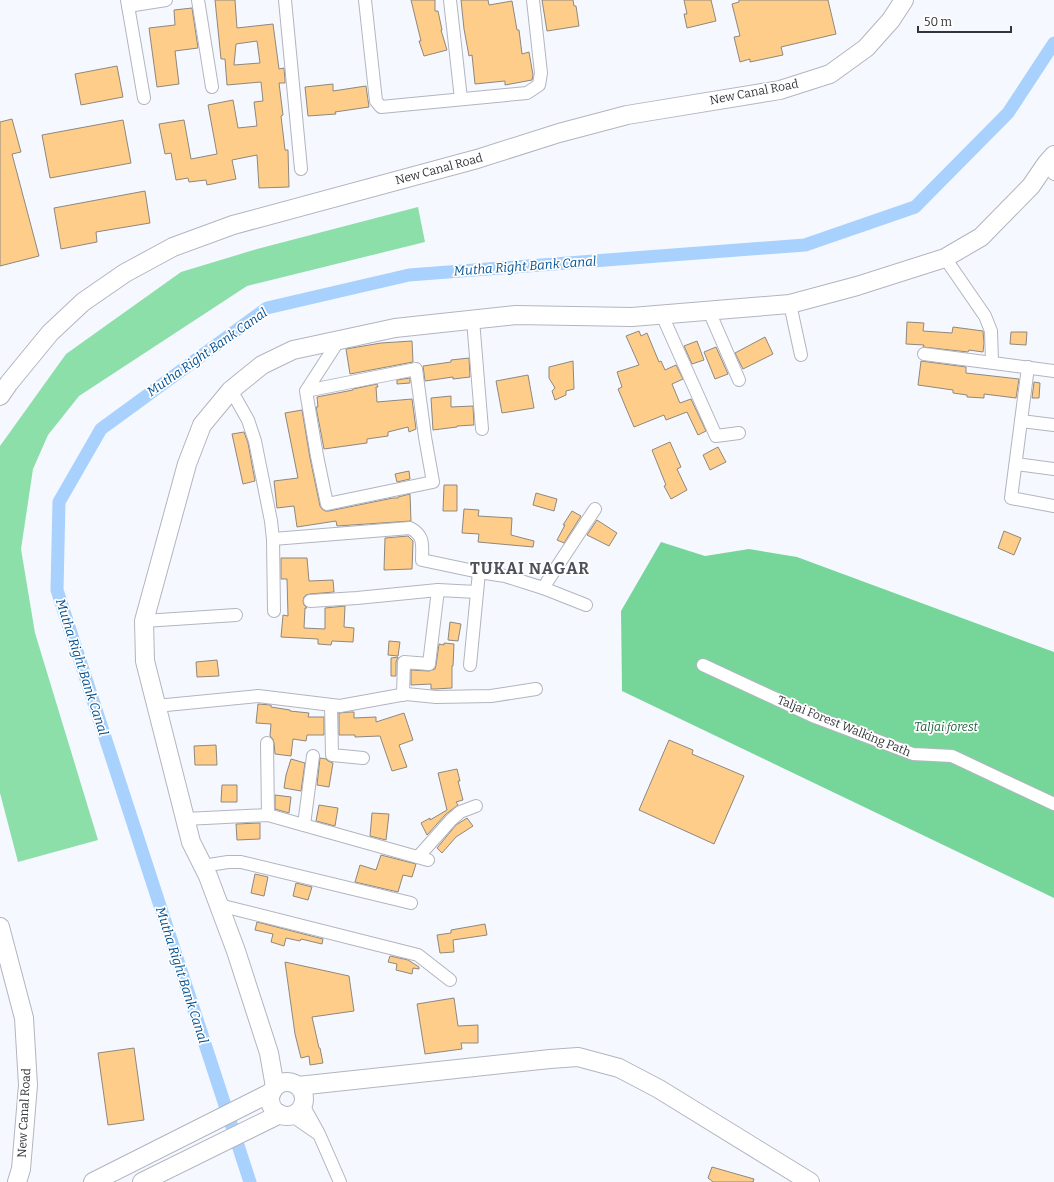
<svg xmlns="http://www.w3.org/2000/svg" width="1054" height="1182" viewBox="0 0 1054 1182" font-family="Bitter,serif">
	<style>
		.green { fill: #8cdfa9 }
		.forest { fill: #76d699 }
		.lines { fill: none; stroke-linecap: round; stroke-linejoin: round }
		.canal { stroke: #a8d1fd; stroke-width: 13 }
		.building { fill: #fdcd89; stroke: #8f887e; fill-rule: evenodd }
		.street-casing { stroke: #b2b5c0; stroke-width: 14 }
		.secondary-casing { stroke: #b2b5c0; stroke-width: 20 }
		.street { stroke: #fff; stroke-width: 12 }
		.secondary { stroke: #fff; stroke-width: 18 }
		.labels { text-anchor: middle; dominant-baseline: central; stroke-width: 3.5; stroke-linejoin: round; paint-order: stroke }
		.street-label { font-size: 12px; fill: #34353a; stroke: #fff }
		.park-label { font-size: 12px; font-style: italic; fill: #1d623b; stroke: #fff }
		.water-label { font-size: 13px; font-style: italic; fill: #005191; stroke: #fff }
		.district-label { font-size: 16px; font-weight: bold; letter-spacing: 1px; fill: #4f525b; stroke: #fff }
	</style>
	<rect width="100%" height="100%" fill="#f6f8ff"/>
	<polygon class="green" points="418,207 425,242 247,286 79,396 48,435 33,469 21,549 35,633 98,840 18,862 0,793 0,446 66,354 181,272 257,249"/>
	<polygon class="forest" points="661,542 705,556 749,549 797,557 1054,652 1054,898 622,691 621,611"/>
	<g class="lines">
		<polyline class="canal" points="250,1182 57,590 59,502 101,429 267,308 409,275 805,245 915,207 1008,113 1054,43"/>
	</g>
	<g class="building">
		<path d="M215 0H235L237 28 273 24 279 69 284 68 285 80V83H279L283 115 281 116 285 150H288L289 187 259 188 257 155 232 160 236 179 207 185 206 180 189 182 188 178 176 180 171 153 165 154 159 124 184 120 191 159 217 154 208 105 233 100 238 128 257 126 254 102 263 101 261 82 227 85 225 59H221ZM257 41 260 63 234 65 236 44Z"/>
		<polygon points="411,0 435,0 435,11 438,11 442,30 441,30 447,50 424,56 419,41 421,41"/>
		<polygon points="461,0 488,0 489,5 512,1 517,30 519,30 522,54 529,52 533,75 532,80 505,85 505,81 475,84 472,55 469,56 464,29"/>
		<polygon points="542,0 573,0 574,6 576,6 579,26 547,31"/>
		<polygon points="684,0 711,0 716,21 687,28 684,14 687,14"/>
		<polygon points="739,0 828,0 836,34 781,47 783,55 750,62 750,59 740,62 734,37 740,36 732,4 739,2"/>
		<polygon points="192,8 198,48 175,51 179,84 157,87 149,28 175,25 174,10"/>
		<polygon points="117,66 123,97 81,105 75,74"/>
		<polygon points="333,84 333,91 366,86 369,107 335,112 336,114 308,116 305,87"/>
		<polygon points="12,119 21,152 12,154 39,256 0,266 0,122"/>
		<polygon points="123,120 131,163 50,178 42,135"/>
		<polygon points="145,191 150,223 96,232 97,242 61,249 54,208"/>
		<polygon points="907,322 924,323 923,331 952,333 953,327 983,331 984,343 983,352 969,350 968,352 923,347 924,345 906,344"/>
		<polygon points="639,331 641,336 647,333 659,362 661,361 665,370 676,365 683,379 672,384 679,401 680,403 691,399 706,431 698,435 687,412 666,420 664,415 634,427 618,389 622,387 617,372 639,365 626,336"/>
		<polygon points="1011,332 1027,332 1026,345 1010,344"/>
		<polygon points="765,337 773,354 743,369 735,353"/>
		<polygon points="412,341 413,362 350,374 346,349 381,343"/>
		<polygon points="697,341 704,360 692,364 684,346"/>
		<polygon points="716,347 728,374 715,379 704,352"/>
		<polygon points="469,358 470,377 453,379 453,377 425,381 423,366 451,362 451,360"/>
		<polygon points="573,361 574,389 566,391 566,395 555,400 552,391 555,388 549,378 549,367"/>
		<polygon points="921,361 966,367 966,373 1019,379 1016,398 984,394 984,398 967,397 967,395 953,393 953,390 918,385"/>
		<polygon points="528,375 534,408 502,413 496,381"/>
		<polygon points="410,378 410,383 397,384 397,380"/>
		<polygon points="1034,382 1040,383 1039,398 1032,398"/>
		<polygon points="377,384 378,387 376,387 377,402 412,399 416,429 409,432 408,427 388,432 388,436 367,439 367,443 324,449 316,407 318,407 317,397 353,390 353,389"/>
		<polygon points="451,396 451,407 473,406 474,425 457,426 457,427 433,430 431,398"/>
		<polygon points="302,410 310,458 320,506 322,509 325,511 329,511 393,498 398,498 398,497 410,494 411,521 337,526 336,521 297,527 294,506 277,508 274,481 298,478 285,413"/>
		<polygon points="244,432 248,443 255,481 243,484 232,434"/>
		<polygon points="670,442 681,467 677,469 687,490 671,499 664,486 666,485 652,450"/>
		<polygon points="718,447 726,462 710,470 703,455"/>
		<polygon points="409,471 410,479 397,482 395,474"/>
		<polygon points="444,485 457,485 457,511 443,511"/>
		<polygon points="536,493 557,499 554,511 533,505"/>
		<polygon points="464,509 479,510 478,516 512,518 511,535 534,541 533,547 478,542 479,534 462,533"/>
		<polygon points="572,511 581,516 564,543 557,540 565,525 563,525"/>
		<polygon points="597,520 617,533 609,546 587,535"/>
		<polygon points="1004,531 1021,538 1014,555 998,548"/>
		<polygon points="408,536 413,541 412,569 384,570 385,538"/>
		<polygon points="281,558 307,558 309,581 333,580 334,592 310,594 306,595 304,597 303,601 304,605 307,608 305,608 304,628 325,629 325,608 345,606 344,627 354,628 353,642 332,641 331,645 318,644 318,639 281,637 283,615 288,616 287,579 281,579"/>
		<polygon points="450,622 461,624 458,641 448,640"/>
		<polygon points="389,641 400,642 398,656 388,655"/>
		<polygon points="444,643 454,644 453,666 452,666 452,688 435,689 431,689 431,684 411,685 411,670 429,671 435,669 436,665 439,644 444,645"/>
		<polygon points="398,657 396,662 396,676 391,676 391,658"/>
		<polygon points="217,660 219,676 197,677 196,662"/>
		<polygon points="258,704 271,705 271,707 290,710 290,711 309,713 308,717 324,717 324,735 307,735 306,741 293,739 291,756 275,754 274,743 273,739 270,736 271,724 256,723"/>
		<polygon points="349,712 354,712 354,718 376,717 376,722 404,713 413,740 399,745 407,767 392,771 380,736 355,737 355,735 339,735 339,713"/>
		<polygon points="669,740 693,750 692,754 744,776 714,844 639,810"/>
		<polygon points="216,745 217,765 195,765 194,746"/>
		<polygon points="320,758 326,759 328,761 333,763 329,787 317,785"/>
		<polygon points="291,759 305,763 301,791 284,788 286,775"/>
		<polygon points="457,769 460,781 458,781 463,800 456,802 458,805 446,814 427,835 421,823 430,818 430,820 447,810 438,773"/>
		<polygon points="222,785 237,785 237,802 221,802"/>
		<polygon points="275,795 291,797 289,813 275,809"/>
		<polygon points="319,805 338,808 335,826 316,821"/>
		<polygon points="372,813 389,814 386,840 370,836"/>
		<polygon points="467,818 473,826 456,837 442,853 437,848 456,825"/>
		<polygon points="260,823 260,839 237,840 236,824"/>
		<polygon points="381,855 416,864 412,877 403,875 398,892 355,882 360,865 376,870"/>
		<polygon points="255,874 268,877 264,896 251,893"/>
		<polygon points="296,883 312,887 308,900 293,896"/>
		<polygon points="257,922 323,939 322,944 301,939 300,941 286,938 284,946 271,942 273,934 255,930"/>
		<polygon points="485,924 487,935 453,940 454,952 440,953 437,935 451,933 451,930"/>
		<polygon points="390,956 408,960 419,967 419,969 413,968 412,974 396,970 397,964 388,962"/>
		<polygon points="285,962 349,976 354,1011 312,1017 319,1048 320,1048 323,1063 310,1065 309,1056 301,1058 295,1034"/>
		<polygon points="454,998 458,1026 478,1025 478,1043 461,1043 462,1049 425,1054 417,1004"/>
		<polygon points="134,1048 144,1120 108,1125 98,1053"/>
		<polygon points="712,1167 754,1179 753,1182 713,1182 708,1178"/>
	</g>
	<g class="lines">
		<defs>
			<g id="street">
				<polyline points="127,0 144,98"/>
				<polyline points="198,0 212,87"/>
				<polyline points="285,0 301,169"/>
				<polyline points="365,0 376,101 381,107 527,93 539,85 541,73 533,0"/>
				<polyline points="450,0 461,99"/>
				<polyline points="128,6 166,0"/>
				<polyline points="1046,164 1054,174"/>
				<polyline points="945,258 985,316 991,331 992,362"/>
				<polyline points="790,304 801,355"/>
				<polyline points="709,311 739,380"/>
				<polyline points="662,315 716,436 739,433"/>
				<polyline points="473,320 482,429"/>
				<polyline points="924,354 1054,371"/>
				<polyline points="1028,367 1011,498 1054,506"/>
				<path d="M231 390 248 420 255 441 271 521 273 539 410 528C425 536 422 545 422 560L479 572 505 576 543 588 586 605"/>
				<polyline points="306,391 416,369 425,437 433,482 327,504 317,456 306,391 339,340"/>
				<polyline points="1021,421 1054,425"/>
				<polyline points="1016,464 1054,469"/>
				<polyline points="273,539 274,611"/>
				<polyline points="543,588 595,509"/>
				<polyline points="310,601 357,598 438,590 477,592"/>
				<polyline points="144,621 236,615"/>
				<polyline points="470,665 479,572"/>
				<polyline points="703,665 815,717 913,754 952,756 1054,804"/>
				<polyline points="403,695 404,662 429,664 438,590"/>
				<polyline points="331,705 332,755 363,758"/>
				<polyline points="156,706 258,696 340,706 406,694 436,697 491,696 536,689"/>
				<polyline points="267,743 268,815"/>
				<polyline points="185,819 268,815 428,860"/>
				<polyline points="304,825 313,756"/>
				<polyline points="418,857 451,820 460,812 476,806"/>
				<polyline points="203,866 228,862 241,862 411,903"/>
				<polyline points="219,905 418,955 450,980"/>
				<polyline points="303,1105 319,1134 340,1182"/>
				<polyline points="291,1115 317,1133"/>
			</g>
			<g id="secondary">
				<polyline points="0,396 9,383 50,333 83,302 125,273 173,247 233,225 477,159 559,133 627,115 780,90 830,74 866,48 891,20 904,0"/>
				<polyline points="0,927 24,1018 28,1085 21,1169 17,1182"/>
				<circle cx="287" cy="1099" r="17"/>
				<polyline points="298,1086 550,1059 578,1057 619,1068 659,1089 810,1182"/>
				<polyline points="275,1087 269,1053 236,951 208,876 191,842 145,661 144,621 187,464 202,425 231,390 262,365 293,350 395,328 516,315 632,317 790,304 857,286 945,258 981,237 1031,186 1046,164 1054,155"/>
				<polyline points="93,1182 272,1092"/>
				<polyline points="142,1182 280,1114"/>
			</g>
		</defs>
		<use href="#street" class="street-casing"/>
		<use href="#secondary" class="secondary-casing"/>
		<use href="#street" class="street"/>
		<use href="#secondary" class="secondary"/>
	</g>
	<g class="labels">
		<g class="street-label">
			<text transform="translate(754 92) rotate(-11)">New Canal Road</text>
			<text transform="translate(439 169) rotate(-15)">New Canal Road</text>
			<text transform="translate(844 726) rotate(22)">Taljai Forest Walking Path</text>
			<text transform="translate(24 1113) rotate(-87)">New Canal Road</text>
		</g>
		<g class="park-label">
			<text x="946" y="727">Taljai forest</text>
		</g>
		<g class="water-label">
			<text transform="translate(525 266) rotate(-4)">Mutha Right Bank Canal</text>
			<text transform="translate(207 352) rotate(-35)">Mutha Right Bank Canal</text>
			<text transform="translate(82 667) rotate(72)">Mutha Right Bank Canal</text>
			<text transform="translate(182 975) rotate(72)">Mutha Right Bank Canal</text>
		</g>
		<g class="district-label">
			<text x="530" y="568">TUKAI NAGAR</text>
		</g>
	</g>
	<path d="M918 26v6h93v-6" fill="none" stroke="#34353a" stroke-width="2"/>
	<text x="924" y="26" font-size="12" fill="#34353a" stroke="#ffffff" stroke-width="3" paint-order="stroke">50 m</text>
</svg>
